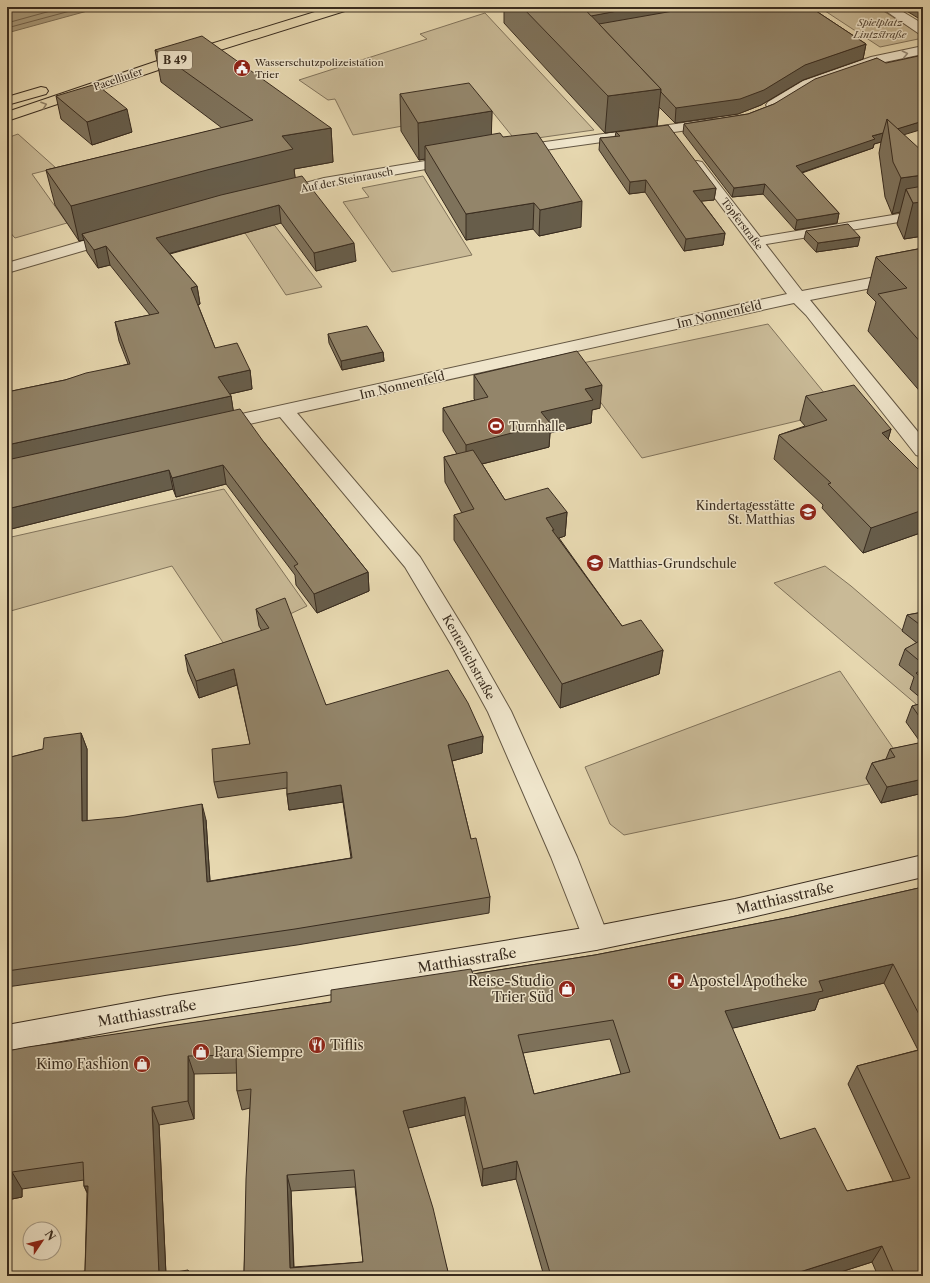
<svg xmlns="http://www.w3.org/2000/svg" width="930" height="1283" viewBox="0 0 930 1283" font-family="'Libre Caslon Text',serif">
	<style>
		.green { fill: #c9ba97; stroke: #81735b }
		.water { fill: #ab9d7e; stroke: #7d7058 }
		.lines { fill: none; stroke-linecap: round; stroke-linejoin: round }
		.shore { stroke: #72644e; stroke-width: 1 }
		.lane-casing { stroke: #645743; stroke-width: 2 }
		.street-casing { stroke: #645743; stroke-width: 2 }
		.secondary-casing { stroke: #392c1f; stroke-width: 2 }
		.primary-casing { stroke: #392c1f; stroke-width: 2 }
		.lane { fill: #efe5cb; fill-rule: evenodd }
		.street { fill: #efe5cb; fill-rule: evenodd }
		.secondary { fill: #efe5cb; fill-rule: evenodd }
		.primary { fill: #e6d7af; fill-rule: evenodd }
		.wall { fill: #7e725b; stroke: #392c1f; fill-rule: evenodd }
		.shaded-wall { fill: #675d4a; stroke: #392c1f }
		.building { fill: #93856a; stroke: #392c1f; fill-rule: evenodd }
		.oneway { stroke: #948875 }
		.oneway2 { stroke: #908267 }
		.labels { text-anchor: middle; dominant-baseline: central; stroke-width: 3; stroke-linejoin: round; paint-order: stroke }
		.far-park-label { font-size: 10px; font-style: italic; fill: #564837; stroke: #efe5cb }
		.far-poi-label { font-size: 10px; fill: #392c1f; stroke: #efe5cb; text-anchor: start }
		.far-street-label { font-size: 10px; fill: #392c1f; stroke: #efe5cb }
		.shield { fill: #efe5cb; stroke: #706453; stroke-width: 1 }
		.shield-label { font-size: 11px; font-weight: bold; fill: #392c1f }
		.street-label { font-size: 12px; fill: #392c1f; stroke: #efe5cb }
		.poi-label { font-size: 12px; fill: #392c1f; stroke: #efe5cb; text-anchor: start }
		.near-street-label { font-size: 14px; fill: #392c1f; stroke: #efe5cb }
		.near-poi-label { font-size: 14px; fill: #392c1f; stroke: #efe5cb; text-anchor: start }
	</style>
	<rect width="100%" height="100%" fill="#e6d7af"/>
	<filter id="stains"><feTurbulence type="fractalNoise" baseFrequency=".005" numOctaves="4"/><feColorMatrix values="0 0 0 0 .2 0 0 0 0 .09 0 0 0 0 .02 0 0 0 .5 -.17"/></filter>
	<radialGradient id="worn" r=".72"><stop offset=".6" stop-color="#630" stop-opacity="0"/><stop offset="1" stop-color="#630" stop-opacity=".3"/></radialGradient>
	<g class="green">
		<polygon points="819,7 877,7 923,36 923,38 880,47"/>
		<polygon points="485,13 594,130 516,141 491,110 353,135 335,99 328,100 299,80 427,39 420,34"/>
		<polygon points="18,134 56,168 32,174 67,223 15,238 7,229 7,138"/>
		<polygon points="423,176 472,255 392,272 343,202 369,197 362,188"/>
		<polygon points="231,216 269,218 322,287 286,295 245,233"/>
		<polygon points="768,324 839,411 642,458 573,365"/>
		<polygon points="224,489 307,606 290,614 270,643 234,659 172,566 7,612 7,538"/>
		<polygon points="825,566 851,586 923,648 921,682 923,710 774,583"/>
		<polygon points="840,671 902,761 866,778 869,784 624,835 610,824 585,767"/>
	</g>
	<polygon class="water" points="7,7 102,7 7,33"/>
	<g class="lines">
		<g class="shore">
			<polyline points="7,23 65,7"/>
			<polyline points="7,28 85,7"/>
		</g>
		<defs>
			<polygon id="lane" points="923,210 923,218 755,246 751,245 749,242 751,239 755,238"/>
			<g id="street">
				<polygon points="880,7 895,7 923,24 923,34 918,33"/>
				<polygon points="923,46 923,54 880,63 813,87 778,108 773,109 768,108 766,105 768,102 803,81 871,57"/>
				<polygon points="712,119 717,120 719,123 717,126 516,154 511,153 509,150 511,147 516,146"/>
				<polygon points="455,156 460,157 462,160 460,163 324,187 280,199 275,197 272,194 275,191 324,178"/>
				<polygon points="697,161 702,162 802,291 923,268 923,278 810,300 923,438 923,457 916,455 806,315 794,303 297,413 420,557 469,637 511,711 577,857 609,938 605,946 596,950 587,946 583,938 551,857 488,712 452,646 405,567 280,417 219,431 212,429 210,425 212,421 219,419 787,294 690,165 692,162"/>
				<polygon points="114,232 120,234 122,237 120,240 7,273 7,263"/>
			</g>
			<polygon id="secondary" points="923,855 923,877 735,921 596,950 165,1022 7,1051 7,1025 165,996 596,926 735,899"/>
			<g id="primary">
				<polygon points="331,7 350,7 348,10 185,61 7,121 7,112 175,55"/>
				<polygon points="41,87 46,88 48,91 46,94 7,105 7,97"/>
			</g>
		</defs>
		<use href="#lane" class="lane-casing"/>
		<use href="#street" class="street-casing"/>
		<use href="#secondary" class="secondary-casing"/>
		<use href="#primary" class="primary-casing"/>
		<use href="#lane" class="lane"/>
		<use href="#street" class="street"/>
		<use href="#secondary" class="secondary"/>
		<use href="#primary" class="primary"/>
	</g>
	<g class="wall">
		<polygon points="504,7 810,7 866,44 863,59 803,80 761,105 738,114 675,123 659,107 657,126 605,133 504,23"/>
		<polygon points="900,7 923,7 923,21"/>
		<polygon points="155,50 331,128 333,162 294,169 295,178 356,261 316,271 281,223 170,254 197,286 200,304 198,305 215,348 250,370 252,389 230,394 231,396 233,410 263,441 368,572 369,591 317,613 296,585 295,575 226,484 176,497 173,489 7,530 7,392 65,380 128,364 119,341 115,322 150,315 110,265 98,268 87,252 84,240 79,241 55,205 46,170 222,128 161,82"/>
		<polygon points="877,58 904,135 923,236 904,239 897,224 900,212 892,214 885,197 879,153 881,142 874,144 873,148 802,173 839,213 837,223 795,230 763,194 732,197 683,133 684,124 748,114 774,104"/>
		<polygon points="400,94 492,111 491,134 581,227 539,236 533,229 466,240 425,171 425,159 419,160 401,131"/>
		<polygon points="56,96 132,132 92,145 61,119"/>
		<polygon points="616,132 716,188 714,200 701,201 725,233 723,245 684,251 645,192 629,194 599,150 600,138 615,137"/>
		<polygon points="806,231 858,246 816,252 804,239"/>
		<polygon points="923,248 923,395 868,331 876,302 867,293 876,257"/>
		<polygon points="328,334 383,352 384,361 342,370 329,343"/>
		<polygon points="474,375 600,408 592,410 591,423 550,433 549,447 482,464 505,500 567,512 565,536 559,538 622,626 663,650 659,674 560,708 454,540 454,515 462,513 445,482 444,457 457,454 443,431 443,408 475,400 474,399"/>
		<polygon points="806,396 891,429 888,439 923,474 923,532 863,553 822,508 823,505 774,459 779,435 805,426 800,420"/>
		<polygon points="256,609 326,705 483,736 482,753 452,761 471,839 490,897 489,913 297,945 7,987 7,758 43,749 81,733 87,749 87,821 206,820 210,881 351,858 343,802 289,810 287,794 287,788 218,798 214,782 250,744 237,685 199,698 188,672 185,655 262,631 259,626"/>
		<polygon points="923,612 923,700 910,689 914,677 899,665 905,649 917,643 902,631 907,615"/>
		<polygon points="923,703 923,793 881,803 866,778 872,763 886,759 890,749 921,743 906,722 912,706"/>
		<path d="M923 887V1276H878L872 1262 828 1276H544L516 1179 482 1186 465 1115 408 1128 449 1276 244 1273 250 1108 242 1110 237 1091V1073L194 1074V1119L159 1125 166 1274 190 1276 85 1271 87 1193 84 1186V1180L22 1189V1197L7 1200V1051L331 1002 473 974 595 955 791 917ZM884 983 918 1050 857 1066 848 1084 893 1181 847 1191 780 1139 732 1028 815 1010 819 999ZM610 1039 621 1074 534 1094 523 1053ZM355 1187 363 1262 294 1267 291 1191Z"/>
	</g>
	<g class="shaded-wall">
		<polygon points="639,7 713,7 601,28 589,16"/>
		<polygon points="866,44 863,59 803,80 761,105 738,114 675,123 676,108"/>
		<polygon points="661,89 657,126 605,133 608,96"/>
		<polygon points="127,109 132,132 92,145 87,122"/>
		<polygon points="492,111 491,148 425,146 425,159 419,160 418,123"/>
		<polygon points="923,121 923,129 890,139 889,131"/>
		<polygon points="331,128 333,162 294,169 296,184 82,234 84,240 79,241 71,206 282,136"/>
		<polygon points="883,133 881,142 874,144 873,148 794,175 796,166 872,136"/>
		<polygon points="923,175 923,236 904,239 913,203 906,189 900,212 892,214 901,178"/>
		<polygon points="646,180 645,192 629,194 630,182"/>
		<polygon points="765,184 763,194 732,197 734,188"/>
		<polygon points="716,188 714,200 692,202 693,191"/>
		<polygon points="582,201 581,227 539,236 540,210"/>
		<polygon points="534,203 533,229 466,240 466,214"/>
		<polygon points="279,205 281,223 160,256 156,238"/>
		<polygon points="839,213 837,223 795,230 797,220"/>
		<polygon points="725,233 723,245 684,251 686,239"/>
		<polygon points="860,237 858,246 816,252 818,243"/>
		<polygon points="354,243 356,261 316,271 314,253"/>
		<polygon points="106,246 110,265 98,268 94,250"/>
		<polygon points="197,286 200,304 194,306 191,288"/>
		<polygon points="383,352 384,361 342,370 341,361"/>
		<polygon points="250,370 252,389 221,396 218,377"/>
		<polygon points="602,385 600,408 592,410 591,423 550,433 549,447 466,468 466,445 541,412 585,389"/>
		<polygon points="231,396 234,415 7,465 7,445"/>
		<polygon points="891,429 884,454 882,433"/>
		<polygon points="223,465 226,484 176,497 172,478"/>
		<polygon points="169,470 173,489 7,530 7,509"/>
		<polygon points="923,504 923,532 863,553 871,528"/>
		<polygon points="567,512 565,536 553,540 546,518"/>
		<polygon points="368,572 369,591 317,613 314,594"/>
		<polygon points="663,650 659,674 560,708 562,684"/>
		<polygon points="234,669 237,685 199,698 196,681"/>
		<polygon points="81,733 87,749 87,838 82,821"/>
		<polygon points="483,736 482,753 448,762 448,745"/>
		<polygon points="923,779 923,793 881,803 887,787"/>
		<polygon points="341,785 343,802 289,810 287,794"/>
		<polygon points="202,804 206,820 211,897 207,882"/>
		<polygon points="893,964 884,983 819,999 815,1010 720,1031 725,1011 819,981"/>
		<polygon points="188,1056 194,1074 194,1119 188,1101"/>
		<polygon points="465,1097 465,1115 404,1129 403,1111"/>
		<polygon points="152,1107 159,1125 166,1276 159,1276"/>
		<polygon points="517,1161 516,1179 482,1186 483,1169"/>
		<polygon points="12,1172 22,1189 22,1197 7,1200 7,1181"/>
		<polygon points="287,1175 291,1191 294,1276 290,1268"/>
		<polygon points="84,1186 88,1186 93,1203"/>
		<polygon points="882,1246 872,1262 828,1276 787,1276"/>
		<polygon points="188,1270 190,1276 188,1276"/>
	</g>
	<g class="building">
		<polygon points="522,7 583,7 661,89 608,96"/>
		<polygon points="583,7 639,7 591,16"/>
		<polygon points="696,7 810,7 866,44 805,65 764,90 740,99 676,108 661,92 661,89 599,24"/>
		<polygon points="202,36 331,128 282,136 293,149 207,170 71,206 46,170 253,120 155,50"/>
		<polygon points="923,55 923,121 897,129 887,119 883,133 872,136 875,139 796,166 839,213 797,220 765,184 734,188 684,124 748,114 774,104 815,79 877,58 886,63"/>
		<polygon points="469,83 492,111 418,123 400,94"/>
		<polygon points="96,84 127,109 87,122 56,96"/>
		<polygon points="887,119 923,152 923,175 901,178 893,162"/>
		<polygon points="668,125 716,188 693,191 725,233 686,239 646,180 630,182 600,138 620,136 616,132"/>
		<polygon points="500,133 503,137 537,133 582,201 540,210 534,203 466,214 425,146"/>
		<polygon points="302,176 354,243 314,253 279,205 156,238 197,286 191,288 215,348 237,343 250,370 218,377 231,396 7,445 7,392 65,380 86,373 130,364 115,322 159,313 106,246 94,250 82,234 221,195"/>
		<polygon points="923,186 923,202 913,203 906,189"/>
		<polygon points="848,224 860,237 818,243 806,231"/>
		<polygon points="923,248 923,345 878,294 907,288 876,257"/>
		<polygon points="367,326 383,352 341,361 328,334"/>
		<polygon points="577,351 602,385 585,389 593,400 541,412 550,423 466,445 443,408 488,397 474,375"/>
		<polygon points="854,385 891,429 882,433 923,474 923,510 871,528 828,484 831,483 779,435 827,420 806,396"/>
		<polygon points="240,409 263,441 368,572 314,594 294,566 298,564 223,465 172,478 169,470 7,509 7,460"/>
		<polygon points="473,450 505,500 548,488 567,512 546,518 554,530 552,530 622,626 641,620 663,650 562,684 454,515 474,509 444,457"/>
		<polygon points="285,598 326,705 448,670 468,703 483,736 448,745 471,839 476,838 490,897 295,929 7,971 7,758 43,749 44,738 81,733 82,821 124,817 202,804 207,882 352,858 341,785 287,794 287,772 214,782 212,749 250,744 234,669 196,681 185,655 269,628 256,609"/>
		<polygon points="923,612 923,627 907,615"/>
		<polygon points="923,639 923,664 905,649"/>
		<polygon points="923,669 923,679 916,673"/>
		<polygon points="923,703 923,722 912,706"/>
		<polygon points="923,742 923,779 887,787 872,763 895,757 890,749"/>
		<path d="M923 887V1022L893 964 819 981 823 991 725 1011 780 1139 815 1128 847 1191 910 1178 857 1066 923 1049V1276H895L882 1246 787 1276H551L517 1161 483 1169 465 1097 403 1111 433 1208 449 1276H226L244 1273 246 1179 251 1089 237 1091 236 1055 188 1056V1101L152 1107 159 1275 188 1270V1276H62L85 1271 88 1186H84L83 1162 12 1172V1180L7 1181V1051L28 1047 331 1002V990L471 969 473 974 595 955 791 917ZM613 1020 630 1072 534 1094 518 1035ZM354 1170 363 1262 290 1268 287 1175Z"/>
	</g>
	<defs><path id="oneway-chevron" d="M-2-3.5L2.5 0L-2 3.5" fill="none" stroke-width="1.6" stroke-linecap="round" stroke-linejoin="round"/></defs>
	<use class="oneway" href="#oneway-chevron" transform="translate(905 54) rotate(-12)"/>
	<use class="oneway2" href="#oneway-chevron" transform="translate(44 105) rotate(-19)"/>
	<defs>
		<symbol id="civic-disc" viewBox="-11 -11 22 22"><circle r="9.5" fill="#8f2418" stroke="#efe5cb"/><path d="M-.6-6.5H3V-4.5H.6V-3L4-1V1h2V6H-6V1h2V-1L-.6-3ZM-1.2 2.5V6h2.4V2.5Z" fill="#fff"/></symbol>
		<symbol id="stadium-disc" viewBox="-11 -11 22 22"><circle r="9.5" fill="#8f2418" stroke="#efe5cb"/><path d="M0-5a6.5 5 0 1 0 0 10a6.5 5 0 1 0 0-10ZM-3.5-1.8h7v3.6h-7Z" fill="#fff"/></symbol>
		<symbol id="school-disc" viewBox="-11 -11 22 22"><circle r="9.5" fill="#8f2418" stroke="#efe5cb"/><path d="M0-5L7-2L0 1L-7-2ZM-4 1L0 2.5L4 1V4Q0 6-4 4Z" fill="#fff"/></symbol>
		<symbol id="pharmacy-disc" viewBox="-11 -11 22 22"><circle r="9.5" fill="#8f2418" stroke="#efe5cb"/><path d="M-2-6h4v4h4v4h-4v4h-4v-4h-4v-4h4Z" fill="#fff"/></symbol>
		<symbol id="shop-disc" viewBox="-11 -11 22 22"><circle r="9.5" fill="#8f2418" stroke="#efe5cb"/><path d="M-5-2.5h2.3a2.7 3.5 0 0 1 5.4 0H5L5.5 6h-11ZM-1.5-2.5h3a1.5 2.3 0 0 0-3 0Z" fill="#fff"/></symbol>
		<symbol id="restaurant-disc" viewBox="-11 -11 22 22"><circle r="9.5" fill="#8f2418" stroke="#efe5cb"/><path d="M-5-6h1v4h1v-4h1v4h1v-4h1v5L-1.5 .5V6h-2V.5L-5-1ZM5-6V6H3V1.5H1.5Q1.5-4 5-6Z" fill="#fff"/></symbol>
	</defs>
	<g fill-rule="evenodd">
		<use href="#civic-disc" x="232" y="58" width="20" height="20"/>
		<use href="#stadium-disc" x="486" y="416" width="20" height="20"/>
		<use href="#school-disc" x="798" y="502" width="20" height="20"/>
		<use href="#school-disc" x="585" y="553" width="20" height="20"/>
		<use href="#pharmacy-disc" x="666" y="971" width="20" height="20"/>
		<use href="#shop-disc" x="557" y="979" width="20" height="20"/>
		<use href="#restaurant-disc" x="307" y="1035" width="20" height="20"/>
		<use href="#shop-disc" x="191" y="1042" width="20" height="20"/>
		<use href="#shop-disc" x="132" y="1054" width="20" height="20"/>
	</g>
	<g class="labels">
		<g class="far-park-label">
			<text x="880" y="22">Spielplatz<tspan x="880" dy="12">Lintzstraße</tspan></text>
		</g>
		<g class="far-poi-label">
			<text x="255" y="62">Wasserschutzpolizeistation<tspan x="255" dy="12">Trier</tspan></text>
		</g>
		<g class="far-street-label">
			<text transform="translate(118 79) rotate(-19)">Pacelliufer</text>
			<text transform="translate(347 180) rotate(-11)">Auf der Steinrausch</text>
			<text transform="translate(742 224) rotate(53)">Töpferstraße</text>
		</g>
		<rect class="shield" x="158" y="51" width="34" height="18" rx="3"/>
		<g class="shield-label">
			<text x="175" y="60">B 49</text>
		</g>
		<g class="street-label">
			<text transform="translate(719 314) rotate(-13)">Im Nonnenfeld</text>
			<text transform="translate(402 385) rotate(-13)">Im Nonnenfeld</text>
			<text transform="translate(469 657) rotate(61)">Kentenichstraße</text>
		</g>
		<g class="poi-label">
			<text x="509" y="426">Turnhalle</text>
			<text x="795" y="505" text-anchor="end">Kindertagesstätte<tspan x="795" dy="14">St. Matthias</tspan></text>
			<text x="608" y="563">Matthias-Grundschule</text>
		</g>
		<g class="near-street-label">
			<text transform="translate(785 898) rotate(-13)">Matthiasstraße</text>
			<text transform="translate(467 960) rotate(-9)">Matthiasstraße</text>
			<text transform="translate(147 1013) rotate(-10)">Matthiasstraße</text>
		</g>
		<g class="near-poi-label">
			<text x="554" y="981" text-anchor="end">Reise-Studio<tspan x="554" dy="16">Trier Süd</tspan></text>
			<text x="689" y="981">Apostel Apotheke</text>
			<text x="330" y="1045">Tiflis</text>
			<text x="214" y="1052">Para Siempre</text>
			<text x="129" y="1064" text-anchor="end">Kimo Fashion</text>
		</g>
	</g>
	<rect width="930" height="1283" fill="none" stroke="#e6d7af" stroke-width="24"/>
	<rect x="8" y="8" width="914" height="1267" fill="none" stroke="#392c1f" stroke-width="2"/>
	<rect x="12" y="12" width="906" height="1259" fill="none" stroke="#392c1f"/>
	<g transform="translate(42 1241) rotate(55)"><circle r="19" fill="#efe5cb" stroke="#a69b86"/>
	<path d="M0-3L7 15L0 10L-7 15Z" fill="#8f2418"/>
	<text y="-6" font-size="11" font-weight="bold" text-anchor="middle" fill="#392c1f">N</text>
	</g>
	<rect width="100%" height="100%" filter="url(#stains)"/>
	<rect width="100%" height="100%" fill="url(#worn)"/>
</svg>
